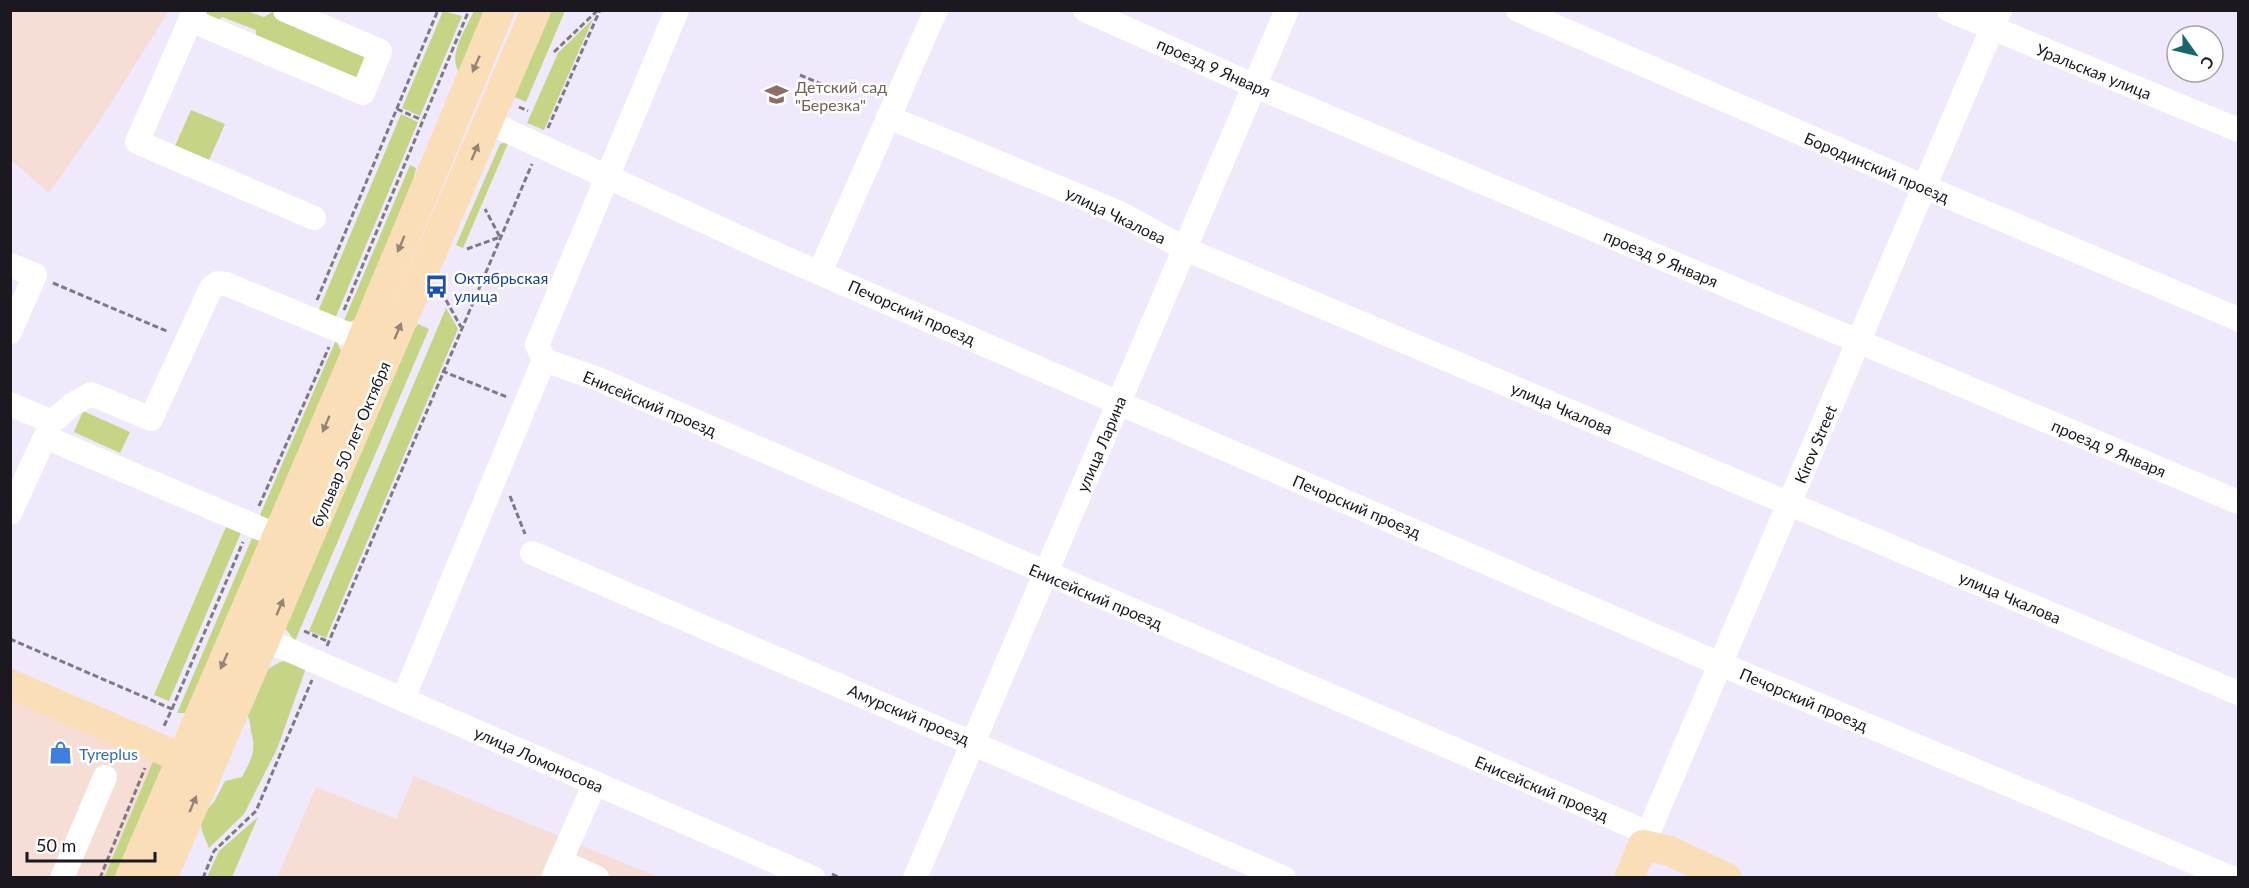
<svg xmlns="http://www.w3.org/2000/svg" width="2249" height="888" viewBox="0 0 2249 888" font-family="Lato,sans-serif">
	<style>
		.industrial { fill: #f6ddd5 }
		.green { fill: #c6d486 }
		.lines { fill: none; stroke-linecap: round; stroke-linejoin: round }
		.path { stroke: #7e7986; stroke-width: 3; stroke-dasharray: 6 3; stroke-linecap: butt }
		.minor { stroke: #fff; stroke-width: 24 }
		.major { stroke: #fadeb8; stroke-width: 30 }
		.oneway { fill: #968574 }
		.labels { text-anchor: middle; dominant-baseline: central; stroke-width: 5; stroke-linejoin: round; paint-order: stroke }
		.street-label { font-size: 16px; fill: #1b1820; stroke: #fff }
		.education-label { font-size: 16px; fill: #785e54; stroke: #fff; text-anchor: start }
		.transit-label { font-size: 16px; fill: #164399; stroke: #fff; text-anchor: start }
		.shop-label { font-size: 16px; fill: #366cbe; stroke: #fff; text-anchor: start }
	</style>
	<rect width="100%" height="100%" fill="#f0e9fc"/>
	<g class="industrial">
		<polygon points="11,10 169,11 100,120 49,193 11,160"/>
		<polygon points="10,694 166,762 116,877 11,877"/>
		<polygon points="414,776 658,877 277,878 316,787 396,819"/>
	</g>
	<g class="green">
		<polygon points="201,10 247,11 264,17 274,11 368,53 358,83 256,38 256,30 222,17 217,22"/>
		<polygon points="443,11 462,16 420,116 402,108"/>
		<path d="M474 11H484L463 77C444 59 465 31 474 11Z"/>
		<polygon points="547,11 565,11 526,102 510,95"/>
		<polygon points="593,19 544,130 527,123 558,53"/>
		<polygon points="191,110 225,124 209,160 175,146"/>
		<polygon points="401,114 418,122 334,321 317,314"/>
		<polygon points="509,141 463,248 456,245 500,144"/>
		<polygon points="410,165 416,168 406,211 355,320 343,323"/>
		<polygon points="446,308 458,329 326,638 309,631"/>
		<polygon points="418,324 429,329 295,641 285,628 399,351"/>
		<polygon points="336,340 341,351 275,517 257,522"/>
		<polygon points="83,411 130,432 120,453 74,432"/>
		<polygon points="228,522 243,528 169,701 154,695"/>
		<polygon points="255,531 261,542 185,713 177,713"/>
		<path d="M283 661 293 662 306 668 277 749 244 814 209 848 202 831 199 818 214 802 225 781 242 777C250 761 256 754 252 735 249 724 252 724 246 712 256 688 257 671 283 661Z"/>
		<polygon points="157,752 164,763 122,877 104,878"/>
		<polygon points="258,817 232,877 207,877 219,851"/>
	</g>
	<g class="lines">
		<g class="path">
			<polyline points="554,52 598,10"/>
			<polyline points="800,75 838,91"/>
			<polyline points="519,107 528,111"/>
			<polyline points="397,109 422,120"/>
			<polyline points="548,128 600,10"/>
			<polyline points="467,249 500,237 485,209"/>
			<polyline points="53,283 169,332"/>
			<polyline points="317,300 438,10"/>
			<polyline points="446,300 461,327"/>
			<polyline points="344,310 469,10"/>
			<polyline points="442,371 507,397"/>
			<polyline points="510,496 525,534"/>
			<polyline points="259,506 329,347"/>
			<polyline points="304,631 329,642"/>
			<polyline points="10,639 172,709 164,726"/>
			<polyline points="327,646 532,164"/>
			<polyline points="172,709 243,542"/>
			<polyline points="832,874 840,878"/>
			<polyline points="100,878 145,768"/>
			<polyline points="203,878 214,851 256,811 312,680"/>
		</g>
		<g class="minor">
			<polyline points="195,10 137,142 314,218"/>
			<polyline points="1085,10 1255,86 2238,502"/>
			<polyline points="1518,10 1925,187 2238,319"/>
			<polyline points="1949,10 2238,130"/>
			<polyline points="190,20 363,93 380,51 285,10"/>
			<polyline points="888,117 1120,213 1185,249 2238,693"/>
			<polyline points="488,122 769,251 1699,655 2232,878"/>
			<polyline points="10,265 35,275 10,332"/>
			<polyline points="820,272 936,10"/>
			<polyline points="544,360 598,379 1648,833"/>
			<polyline points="10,404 52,422 73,404 91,394 151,419 211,288 218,283 226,284 362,340"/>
			<polyline points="10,513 45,437 278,536"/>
			<polyline points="532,553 1284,878"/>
			<polyline points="266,640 813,878"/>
			<polyline points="403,699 544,360 537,345 677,10"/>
			<polyline points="1643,845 2000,10"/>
			<polyline points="560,861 597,878"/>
			<polyline points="62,878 105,777"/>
			<polyline points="553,878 595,783"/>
			<polyline points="915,878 1287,10"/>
		</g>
		<g class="major">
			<polyline points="10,684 200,766"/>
			<polyline points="130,878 362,340 500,10"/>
			<polyline points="162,878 536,10"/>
			<polyline points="1629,878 1643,845 1670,851 1727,878"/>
		</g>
	</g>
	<defs><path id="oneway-solid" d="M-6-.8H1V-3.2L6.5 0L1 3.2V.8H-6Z" transform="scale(1.5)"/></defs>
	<g class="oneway">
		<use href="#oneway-solid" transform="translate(476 64) rotate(114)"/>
		<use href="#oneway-solid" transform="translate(475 152) rotate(-67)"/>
		<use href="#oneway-solid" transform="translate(401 244) rotate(113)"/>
		<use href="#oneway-solid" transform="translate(398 331) rotate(-67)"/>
		<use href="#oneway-solid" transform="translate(326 424) rotate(113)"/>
		<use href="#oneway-solid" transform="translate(280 607) rotate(-67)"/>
		<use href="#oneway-solid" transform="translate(224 661) rotate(114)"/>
		<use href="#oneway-solid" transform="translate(193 804) rotate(-67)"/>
	</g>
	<defs>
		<symbol id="school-bare" viewBox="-9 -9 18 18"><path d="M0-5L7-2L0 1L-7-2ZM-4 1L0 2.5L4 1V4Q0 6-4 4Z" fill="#8d6e63" stroke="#fff" stroke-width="2.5" paint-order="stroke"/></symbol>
		<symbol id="bus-bare" viewBox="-9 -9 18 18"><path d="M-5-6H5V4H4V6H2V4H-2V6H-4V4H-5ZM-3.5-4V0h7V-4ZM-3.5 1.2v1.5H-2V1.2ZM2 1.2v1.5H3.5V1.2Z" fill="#1a4fb4" stroke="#fff" stroke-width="2.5" paint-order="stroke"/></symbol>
		<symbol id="shop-bare" viewBox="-9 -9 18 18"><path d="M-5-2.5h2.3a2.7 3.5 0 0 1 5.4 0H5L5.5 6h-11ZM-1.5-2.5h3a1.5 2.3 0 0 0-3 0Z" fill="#3f7fe0" stroke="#fff" stroke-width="2.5" paint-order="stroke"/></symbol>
	</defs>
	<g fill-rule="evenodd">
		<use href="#school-bare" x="760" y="78" width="33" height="33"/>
		<use href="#bus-bare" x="420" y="270" width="33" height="33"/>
		<use href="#shop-bare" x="44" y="736" width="33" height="33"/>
	</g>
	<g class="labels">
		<g class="street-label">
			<text transform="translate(1214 67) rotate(24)">проезд 9 Января</text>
			<text transform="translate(2094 71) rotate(22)">Уральская улица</text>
			<text transform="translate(1877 167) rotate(23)">Бородинский проезд</text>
			<text transform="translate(1116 215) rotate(26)">улица Чкалова</text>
			<text transform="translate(1661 258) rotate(23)">проезд 9 Января</text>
			<text transform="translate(912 312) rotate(24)">Печорский проезд</text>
			<text transform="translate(650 403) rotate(23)">Енисейский проезд</text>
			<text transform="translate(1562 408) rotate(23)">улица Чкалова</text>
			<text transform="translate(350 444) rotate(-67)">бульвар 50 лет Октября</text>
			<text transform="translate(1101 444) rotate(-67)">улица Ларина</text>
			<text transform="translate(1815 444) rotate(-67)">Kirov Street</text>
			<text transform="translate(2109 448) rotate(23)">проезд 9 Января</text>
			<text transform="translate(1357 506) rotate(23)">Печорский проезд</text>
			<text transform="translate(1096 596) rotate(23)">Енисейский проезд</text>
			<text transform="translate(2010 597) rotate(23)">улица Чкалова</text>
			<text transform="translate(1804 699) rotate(23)">Печорский проезд</text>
			<text transform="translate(909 714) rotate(23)">Амурский проезд</text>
			<text transform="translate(539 759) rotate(24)">улица Ломоносова</text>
			<text transform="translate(1542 788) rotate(23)">Енисейский проезд</text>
		</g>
		<g class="education-label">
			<text x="795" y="86">Детский сад<tspan x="795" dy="18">"Березка"</tspan></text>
		</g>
		<g class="transit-label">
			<text x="454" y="277">Октябрьская<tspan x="454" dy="18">улица</tspan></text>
		</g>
		<g class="shop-label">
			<text x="79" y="753">Tyreplus</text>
		</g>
	</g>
	<rect width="2249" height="888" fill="none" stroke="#1b1820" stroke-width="24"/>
	<g transform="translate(2195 54) rotate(124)"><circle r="28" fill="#ffffff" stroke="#a4a3a6" stroke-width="1.5"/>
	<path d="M0-4.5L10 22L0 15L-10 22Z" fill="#19676c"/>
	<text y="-9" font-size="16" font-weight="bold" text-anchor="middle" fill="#1b1820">С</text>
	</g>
	<path d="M27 852v9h128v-9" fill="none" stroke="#1b1820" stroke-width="3"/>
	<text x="36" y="852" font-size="18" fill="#1b1820" stroke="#ffffff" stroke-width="4.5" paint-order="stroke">50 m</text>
</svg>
